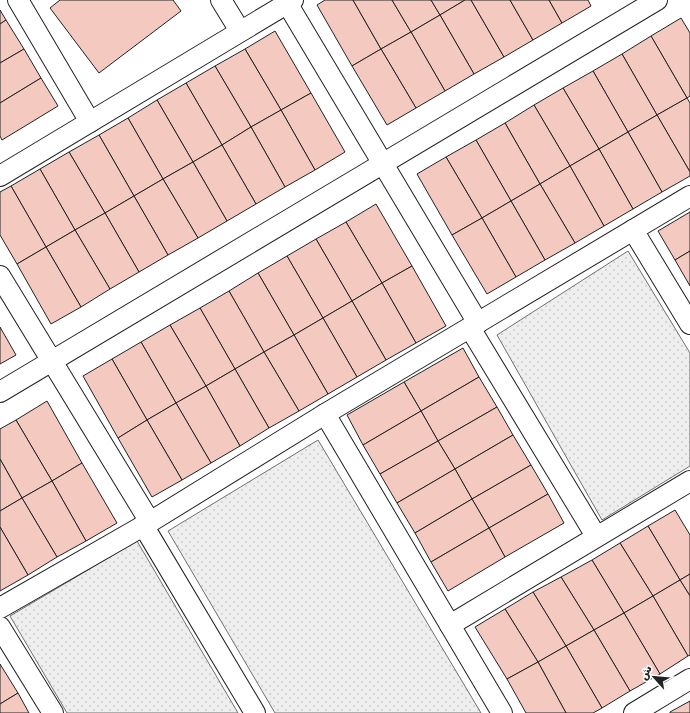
<svg xmlns="http://www.w3.org/2000/svg" width="690" height="713" viewBox="0 0 690 713" font-family="'DejaVu Sans',Cairo,sans-serif">
	<style>
		.green { fill: url(#green-dots); stroke: #6f6f6f }
		.building { fill: #f3c9c0; stroke: #222 }
		.lines { fill: none; stroke-linecap: round; stroke-linejoin: round }
		.minor-casing { stroke: #222; stroke-width: 22 }
		.minor { stroke: #fff; stroke-width: 20 }
	</style>
	<defs>
		<pattern id="green-dots" width="8" height="8" patternUnits="userSpaceOnUse"><rect width="8" height="8" fill="#eee"/><path d="M2 2h.1M6 6h.1" fill="none" stroke="#ccc" stroke-width="1.8" stroke-linecap="round"/></pattern>
	</defs>
	<rect width="100%" height="100%" fill="#fff"/>
	<g class="green">
		<polygon points="628,251 690,353 690,466 602,520 497,335"/>
		<polygon points="318,440 481,713 275,713 168,531"/>
		<polygon points="137,541 238,713 67,713 10,616"/>
	</g>
	<g class="building">
		<polygon points="60,0 173,0 181,11 99,73 50,8"/>
		<polygon points="325,0 353,0 381,49 352,66 317,5"/>
		<polygon points="353,0 392,0 411,32 381,49"/>
		<polygon points="392,0 431,0 440,15 411,32"/>
		<polygon points="431,0 465,0 440,15"/>
		<polygon points="465,0 471,0 504,57 474,74 440,15"/>
		<polygon points="471,0 510,0 533,40 504,57"/>
		<polygon points="510,0 549,0 562,23 533,40"/>
		<polygon points="549,0 588,0 591,6 562,23"/>
		<polygon points="0,10 6,20 0,24"/>
		<polygon points="440,15 474,74 445,91 411,32"/>
		<polygon points="681,18 690,33 690,96 687,98 651,36"/>
		<polygon points="6,20 24,49 0,63 0,24"/>
		<polygon points="275,31 311,93 281,110 245,49"/>
		<polygon points="411,32 445,91 416,108 381,49"/>
		<polygon points="651,36 687,98 657,115 622,54"/>
		<polygon points="24,49 41,78 0,103 0,63"/>
		<polygon points="245,49 281,110 251,127 215,66"/>
		<polygon points="381,49 416,108 387,125 352,66"/>
		<polygon points="622,54 657,115 628,132 593,71"/>
		<polygon points="215,66 251,127 222,145 186,83"/>
		<polygon points="593,71 628,132 599,149 563,88"/>
		<polygon points="41,78 58,106 2,140 0,136 0,103"/>
		<polygon points="186,83 222,145 193,162 157,100"/>
		<polygon points="563,88 599,149 570,166 534,105"/>
		<polygon points="311,93 345,152 315,170 281,110"/>
		<polygon points="687,98 690,103 690,172 657,115"/>
		<polygon points="157,100 193,162 163,179 128,118"/>
		<polygon points="534,105 570,166 540,184 505,123"/>
		<polygon points="281,110 315,170 285,187 251,127"/>
		<polygon points="657,115 690,172 690,176 662,192 628,132"/>
		<polygon points="128,118 163,179 134,196 99,135"/>
		<polygon points="505,123 540,184 511,201 476,140"/>
		<polygon points="251,127 285,187 256,204 222,145"/>
		<polygon points="628,132 662,192 633,209 599,149"/>
		<polygon points="99,135 134,196 105,213 69,152"/>
		<polygon points="476,140 511,201 482,218 446,157"/>
		<polygon points="222,145 256,204 227,221 193,162"/>
		<polygon points="599,149 633,209 604,226 570,166"/>
		<polygon points="69,152 105,213 75,230 40,169"/>
		<polygon points="446,157 482,218 452,235 417,174"/>
		<polygon points="193,162 227,221 198,238 163,179"/>
		<polygon points="570,166 604,226 575,243 540,184"/>
		<polygon points="40,169 75,230 46,247 11,186"/>
		<polygon points="163,179 198,238 168,255 134,196"/>
		<polygon points="540,184 575,243 545,260 511,201"/>
		<polygon points="11,186 46,247 17,264 0,235 0,192"/>
		<polygon points="134,196 168,255 139,272 105,213"/>
		<polygon points="511,201 545,260 516,277 482,218"/>
		<polygon points="376,204 412,266 382,283 346,222"/>
		<polygon points="690,212 690,251 675,260 658,231"/>
		<polygon points="105,213 139,272 110,289 75,230"/>
		<polygon points="482,218 516,277 487,294 452,235"/>
		<polygon points="346,222 382,283 352,301 316,239"/>
		<polygon points="75,230 110,289 81,307 46,247"/>
		<polygon points="316,239 352,301 323,318 287,256"/>
		<polygon points="46,247 81,307 51,324 17,264"/>
		<polygon points="690,251 690,286 675,260"/>
		<polygon points="287,256 323,318 294,335 258,273"/>
		<polygon points="412,266 446,326 416,343 382,283"/>
		<polygon points="258,273 294,335 264,352 229,291"/>
		<polygon points="382,283 416,343 386,360 352,301"/>
		<polygon points="229,291 264,352 235,369 200,308"/>
		<polygon points="352,301 386,360 357,377 323,318"/>
		<polygon points="200,308 235,369 206,386 170,325"/>
		<polygon points="323,318 357,377 328,394 294,335"/>
		<polygon points="170,325 206,386 176,403 141,342"/>
		<polygon points="0,327 16,355 0,364"/>
		<polygon points="294,335 328,394 299,411 264,352"/>
		<polygon points="141,342 176,403 147,420 112,359"/>
		<polygon points="463,348 479,377 421,411 404,382"/>
		<polygon points="264,352 299,411 269,428 235,369"/>
		<polygon points="112,359 147,420 118,438 83,376"/>
		<polygon points="235,369 269,428 240,446 206,386"/>
		<polygon points="479,377 497,407 438,441 421,411"/>
		<polygon points="404,382 421,411 363,445 347,415"/>
		<polygon points="206,386 240,446 211,463 176,403"/>
		<polygon points="47,401 82,463 52,481 16,420"/>
		<polygon points="176,403 211,463 182,480 147,420"/>
		<polygon points="497,407 513,435 455,469 438,441"/>
		<polygon points="421,411 438,441 380,474 363,445"/>
		<polygon points="16,420 52,481 22,498 0,459 0,429"/>
		<polygon points="147,420 182,480 152,497 118,438"/>
		<polygon points="513,435 531,465 472,499 455,469"/>
		<polygon points="438,441 455,469 397,503 380,474"/>
		<polygon points="0,459 22,498 0,511"/>
		<polygon points="82,463 117,523 86,541 52,481"/>
		<polygon points="531,465 548,494 489,528 472,499"/>
		<polygon points="455,469 472,499 415,533 397,503"/>
		<polygon points="52,481 86,541 57,557 22,498"/>
		<polygon points="548,494 564,523 505,557 489,528"/>
		<polygon points="22,498 57,557 28,575 0,527 0,511"/>
		<polygon points="472,499 489,528 431,562 415,533"/>
		<polygon points="675,510 690,535 690,574 680,580 648,526"/>
		<polygon points="648,526 680,580 653,596 620,543"/>
		<polygon points="0,527 28,575 0,591"/>
		<polygon points="489,528 505,557 448,591 431,562"/>
		<polygon points="620,543 653,596 624,613 592,560"/>
		<polygon points="592,560 624,613 594,630 561,577"/>
		<polygon points="690,574 690,596 680,580"/>
		<polygon points="561,577 594,630 566,646 533,592"/>
		<polygon points="680,580 690,596 690,655 688,656 653,596"/>
		<polygon points="533,592 566,646 538,662 505,609"/>
		<polygon points="653,596 688,656 660,674 624,613"/>
		<polygon points="505,609 538,662 507,679 475,627"/>
		<polygon points="624,613 660,674 630,691 594,630"/>
		<polygon points="594,630 630,691 602,708 566,646"/>
		<polygon points="566,646 602,708 593,713 566,713 538,662"/>
		<polygon points="538,662 566,713 526,713 507,679"/>
		<polygon points="0,664 18,693 0,704"/>
		<polygon points="18,693 29,713 0,713 0,704"/>
		<polygon points="690,701 690,713 670,713 670,712"/>
	</g>
	<g class="lines">
		<defs>
			<g id="minor">
				<polyline points="18,0 90,122"/>
				<polyline points="221,0 240,31"/>
				<polyline points="287,3 478,323"/>
				<polyline points="0,176 293,0"/>
				<polyline points="633,230 690,324"/>
				<polyline points="0,276 150,522"/>
				<polyline points="470,328 596,536"/>
				<polyline points="0,392 657,0"/>
				<polyline points="325,414 502,713"/>
				<polyline points="143,525 255,713"/>
				<polyline points="0,608 150,522 325,414 690,196"/>
				<polyline points="450,625 690,481"/>
				<polyline points="0,627 53,713"/>
				<polyline points="634,713 690,679"/>
			</g>
		</defs>
		<use href="#minor" class="minor-casing"/>
		<use href="#minor" class="minor"/>
	</g>
	<g transform="translate(654 677) rotate(297)" stroke="#ffffff" stroke-width="3" paint-order="stroke">
	<path d="M0-3L7 15L0 10L-7 15Z" fill="#222222"/>
	<text y="-6" font-size="11" font-weight="bold" text-anchor="middle" fill="#222222">ش</text>
	</g>
</svg>
